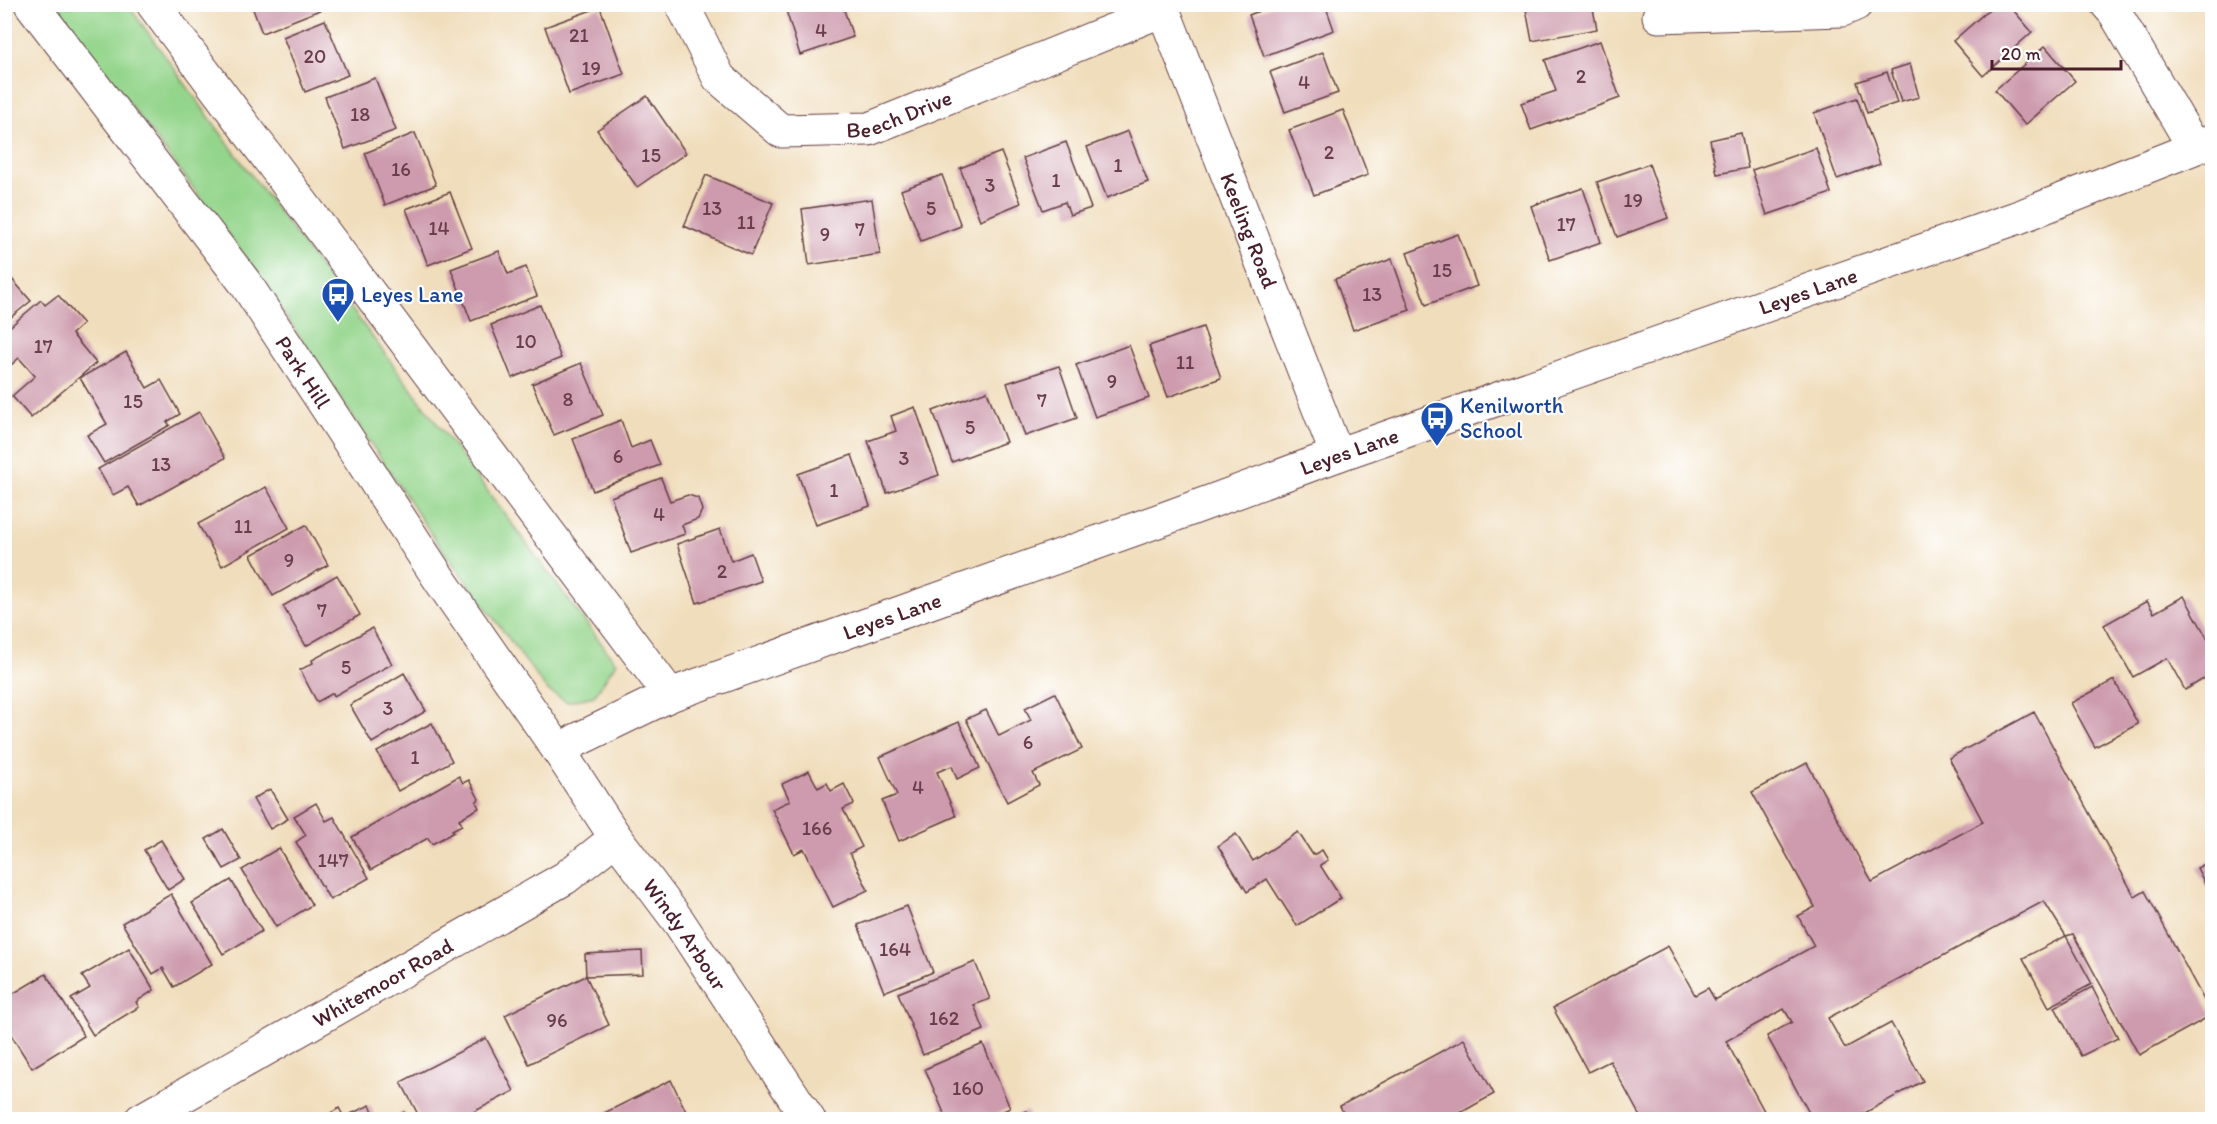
<svg xmlns="http://www.w3.org/2000/svg" width="2217" height="1124" viewBox="0 0 2217 1124" font-family="Itim,sans-serif">
	<style>
		.green { fill: #94d58c; stroke: #6f7a5c; stroke-width: 1.5 }
		.building { fill: #cd9bad }
		.lines { fill: none; stroke-linecap: round; stroke-linejoin: round }
		.minor-casing { stroke: #633c41; stroke-width: 35 }
		.minor { stroke: #fff; stroke-width: 33 }
		.labels { text-anchor: middle; dominant-baseline: central; stroke-width: 4.5; stroke-linejoin: round; paint-order: stroke }
		.number-label { font-size: 20px; fill: #6b3e4c }
		.street-label { font-size: 22px; fill: #4a1f2b; stroke: #fff }
		.transit-label { font-size: 22px; fill: #164399; stroke: #fff; text-anchor: start }
	</style>
	<rect width="100%" height="100%" fill="#fff"/>
	<filter id="ink" filterUnits="userSpaceOnUse"><feTurbulence type="fractalNoise" baseFrequency=".0167" numOctaves="2"/><feDisplacementMap in="SourceGraphic" scale="12" xChannelSelector="R" yChannelSelector="G"/><feConvolveMatrix kernelMatrix="1 2 1 2 8 2 1 2 1" color-interpolation-filters="sRGB"/></filter>
	<filter id="wash" filterUnits="userSpaceOnUse"><feTurbulence type="fractalNoise" baseFrequency=".008" numOctaves="4" result="noise"/><feDisplacementMap in="SourceGraphic" scale="24" xChannelSelector="R" yChannelSelector="G"/><feGaussianBlur stdDeviation="1.35" result="paint"/><feColorMatrix in="noise" values="0 0 0 0 0 0 0 0 0 0 0 0 0 0 0 0 0 1.4 0 .05"/><feComposite in="paint" operator="in"/></filter>
	<g filter="url(#wash)">
		<rect width="100%" height="100%" fill="#f0ddbb"/>
		<polygon class="green" points="55,5 128,5 243,164 616,663 594,696 567,702 547,690 434,538 255,270"/>
		<g id="blocks">
			<g class="building">
				<polygon points="251,4 329,4 330,6 262,33"/>
				<polygon points="784,4 842,4 853,37 800,55"/>
				<polygon points="1276,4 1325,4 1334,30 1264,56 1249,15"/>
				<polygon points="1525,4 1592,4 1597,29 1532,41"/>
				<polygon points="1995,4 2008,4 2032,32 1983,76 1953,41"/>
				<polygon points="600,7 624,74 569,94 545,27"/>
				<polygon points="325,20 348,75 305,92 283,37"/>
				<polygon points="1600,41 1620,98 1531,130 1521,103 1556,91 1545,60"/>
				<polygon points="2045,46 2075,81 2025,125 1995,90"/>
				<polygon points="1323,52 1338,93 1285,112 1270,72"/>
				<polygon points="1910,64 1919,97 1901,102 1891,70"/>
				<polygon points="1887,72 1897,103 1867,113 1857,82"/>
				<polygon points="375,78 396,130 345,149 325,97"/>
				<polygon points="647,96 686,153 637,187 597,130"/>
				<polygon points="1857,98 1880,164 1837,179 1814,113"/>
				<polygon points="1343,110 1368,175 1314,195 1289,130"/>
				<polygon points="1128,131 1148,182 1107,198 1087,147"/>
				<polygon points="415,133 436,185 385,205 365,153"/>
				<polygon points="1741,133 1748,168 1717,174 1710,140"/>
				<polygon points="1066,142 1091,208 1070,215 1065,202 1043,210 1023,158"/>
				<polygon points="1816,148 1831,193 1767,215 1752,170"/>
				<polygon points="1001,152 1021,203 980,220 960,168"/>
				<polygon points="1649,164 1668,218 1617,237 1597,182"/>
				<polygon points="706,175 773,203 751,255 684,226"/>
				<polygon points="942,175 961,226 921,241 901,190"/>
				<polygon points="1583,188 1601,242 1550,260 1531,206"/>
				<polygon points="450,192 472,248 428,265 406,209"/>
				<polygon points="872,199 880,254 809,265 802,209"/>
				<polygon points="1458,234 1477,286 1426,305 1407,253"/>
				<polygon points="499,251 508,274 526,267 537,296 471,321 451,269"/>
				<polygon points="1392,259 1410,310 1353,330 1335,279"/>
				<polygon points="4,270 31,301 4,323"/>
				<polygon points="58,295 83,324 72,334 96,363 31,418 12,396 35,376 19,358 5,370 5,331 41,300 45,305"/>
				<polygon points="540,305 561,358 512,378 491,325"/>
				<polygon points="1203,327 1221,378 1168,397 1149,346"/>
				<polygon points="1129,345 1149,398 1095,417 1076,365"/>
				<polygon points="126,352 147,388 161,380 180,414 167,422 170,425 104,463 87,435 107,424 80,378"/>
				<polygon points="581,363 603,415 554,435 532,384"/>
				<polygon points="1059,366 1077,418 1025,436 1007,383"/>
				<polygon points="987,391 1006,442 952,462 933,411"/>
				<polygon points="915,407 939,475 887,493 868,441 896,431 891,416"/>
				<polygon points="199,412 225,458 139,506 128,487 113,495 98,469"/>
				<polygon points="621,420 631,448 650,440 660,465 593,491 573,439"/>
				<polygon points="852,455 870,506 816,525 798,474"/>
				<polygon points="661,478 670,501 688,495 698,498 702,510 698,519 682,525 685,534 631,553 611,497"/>
				<polygon points="266,487 289,528 222,566 198,524"/>
				<polygon points="306,525 328,565 273,596 251,555"/>
				<polygon points="720,529 731,561 751,553 761,581 697,603 677,544"/>
				<polygon points="337,575 360,615 306,646 283,606"/>
				<polygon points="2184,596 2212,647 2212,674 2185,690 2167,658 2133,677 2104,625 2147,601 2154,613"/>
				<polygon points="372,628 392,664 334,696 333,693 317,702 300,670 313,663 312,660"/>
				<polygon points="404,673 426,711 372,743 350,705"/>
				<polygon points="2114,680 2138,724 2095,747 2071,703"/>
				<polygon points="1055,693 1082,749 1033,773 1039,785 1007,802 966,719 986,710 999,736 1031,720 1025,708"/>
				<polygon points="2034,712 2135,897 2145,891 2212,1015 2139,1055 2073,934 2066,936 2092,984 2049,1007 2023,958 2066,936 2044,901 1828,1018 1845,1048 1891,1023 1923,1081 1852,1120 1813,1120 1767,1036 1792,1022 1784,1009 1726,1041 1769,1120 1642,1120 1610,1061 1588,1072 1553,1008 1668,946 1695,995 1708,988 1715,1000 1814,946 1798,916 1815,907 1752,792 1807,763 1872,882 1983,822 1949,758"/>
				<polygon points="959,722 980,768 957,779 952,766 937,772 956,816 899,841 882,801 897,795 880,757"/>
				<polygon points="432,723 452,761 398,791 377,752"/>
				<polygon points="809,771 818,788 827,783 831,791 844,784 854,804 843,809 862,847 850,853 868,890 833,907 804,849 794,854 772,809 790,801 782,784"/>
				<polygon points="459,776 463,783 469,780 479,799 476,802 479,808 459,819 462,825 452,830 454,832 432,844 428,838 371,870 352,837"/>
				<polygon points="270,789 288,819 270,829 253,799"/>
				<polygon points="316,803 326,821 334,817 369,878 330,900 296,842 306,835 294,816"/>
				<polygon points="223,829 241,860 224,869 206,839"/>
				<polygon points="1298,832 1313,855 1322,850 1328,860 1320,865 1341,898 1297,926 1267,879 1247,892 1218,846 1236,834 1253,861"/>
				<polygon points="161,840 185,879 168,890 144,850"/>
				<polygon points="279,848 312,905 276,927 242,870"/>
				<polygon points="2212,860 2212,897 2197,868"/>
				<polygon points="231,880 262,931 223,954 192,903"/>
				<polygon points="171,894 212,964 174,987 163,968 153,974 122,923"/>
				<polygon points="907,906 933,972 884,992 858,925"/>
				<polygon points="129,948 154,990 136,1002 139,1007 93,1035 71,999 90,988 82,976"/>
				<polygon points="642,951 643,974 586,976 609,1025 529,1064 505,1015 586,976 585,954"/>
				<polygon points="975,962 990,999 974,1005 984,1030 923,1055 898,993"/>
				<polygon points="46,974 84,1036 32,1068 4,1024 4,999"/>
				<polygon points="2092,987 2118,1038 2081,1056 2055,1007"/>
				<polygon points="486,1038 514,1091 458,1120 421,1120 401,1082"/>
				<polygon points="1464,1039 1494,1094 1448,1120 1347,1120 1340,1106"/>
				<polygon points="983,1044 1010,1108 983,1120 947,1120 925,1069"/>
				<polygon points="671,1080 690,1120 595,1120 594,1118"/>
				<polygon points="370,1105 377,1120 319,1120 339,1108 344,1117"/>
				<polygon points="1027,1111 1031,1120 1006,1120 1005,1119"/>
				<polygon points="404,1112 408,1120 390,1120"/>
			</g>
		</g>
	</g>
	<g filter="url(#ink)">
		<use href="#blocks" fill-opacity="0" stroke="#633c41" stroke-width="1.5"/>
		<g class="lines">
			<defs>
				<g id="minor">
					<path id="s1" d="M31 4 246 284 440 580 559 751 616 838 679 922 809 1120"/>
					<polyline points="153,4 670,695"/>
					<path id="s2" d="M682 4 719 78 781 131 869 129 1163 10"/>
					<path id="s3" d="M1161 4 1337 455"/>
					<polyline points="2107,4 2115,13 2194,147"/>
					<polyline points="1659,16 1842,10 1856,4"/>
					<path id="s4" d="M559 751 577 740 670 695 1166 518 1337 455 2019 217 2212 141"/>
					<path id="s5" d="M141 1120 565 878 616 838"/>
				</g>
			</defs>
			<use href="#minor" class="minor-casing"/>
			<use href="#minor" class="minor"/>
		</g>
	</g>
	<defs>
		<symbol id="bus-pin" viewBox="-11 -11 22 30"><path d="M0 17L-7.5 6A9.5 9.5 0 1 1 7.5 6Z" fill="#1a4fb4" stroke="#fff"/><path d="M-5-6H5V4H4V6H2V4H-2V6H-4V4H-5ZM-3.5-4V0h7V-4ZM-3.5 1.2v1.5H-2V1.2ZM2 1.2v1.5H3.5V1.2Z" fill="#fff"/></symbol>
	</defs>
	<g fill-rule="evenodd">
		<use href="#bus-pin" x="319" y="275" width="38" height="52"/>
		<use href="#bus-pin" x="1418" y="399" width="38" height="52"/>
	</g>
	<g class="labels">
		<g class="number-label">
			<text x="821" y="30">4</text>
			<text x="579" y="35">21</text>
			<text x="315" y="56">20</text>
			<text x="591" y="68">19</text>
			<text x="1581" y="76">2</text>
			<text x="1304" y="82">4</text>
			<text x="360" y="114">18</text>
			<text x="1329" y="152">2</text>
			<text x="651" y="155">15</text>
			<text x="1118" y="165">1</text>
			<text x="401" y="169">16</text>
			<text x="1056" y="180">1</text>
			<text x="990" y="185">3</text>
			<text x="1633" y="200">19</text>
			<text x="712" y="208">13</text>
			<text x="931" y="208">5</text>
			<text x="746" y="222">11</text>
			<text x="1566" y="224">17</text>
			<text x="439" y="228">14</text>
			<text x="860" y="229">7</text>
			<text x="825" y="234">9</text>
			<text x="1442" y="270">15</text>
			<text x="1372" y="294">13</text>
			<text x="526" y="341">10</text>
			<text x="43" y="346">17</text>
			<text x="1185" y="362">11</text>
			<text x="1112" y="381">9</text>
			<text x="568" y="399">8</text>
			<text x="1042" y="400">7</text>
			<text x="133" y="401">15</text>
			<text x="970" y="427">5</text>
			<text x="618" y="456">6</text>
			<text x="904" y="458">3</text>
			<text x="161" y="464">13</text>
			<text x="834" y="490">1</text>
			<text x="659" y="514">4</text>
			<text x="243" y="526">11</text>
			<text x="289" y="560">9</text>
			<text x="722" y="571">2</text>
			<text x="322" y="610">7</text>
			<text x="346" y="667">5</text>
			<text x="388" y="708">3</text>
			<text x="1028" y="742">6</text>
			<text x="415" y="757">1</text>
			<text x="918" y="787">4</text>
			<text x="817" y="828">166</text>
			<text x="333" y="860">147</text>
			<text x="895" y="949">164</text>
			<text x="944" y="1018">162</text>
			<text x="557" y="1020">96</text>
			<text x="968" y="1088">160</text>
		</g>
		<g class="street-label">
			<text stroke="none"><textPath href="#s2" startOffset="285">Beech Drive</textPath></text>
			<text stroke="none"><textPath href="#s3" startOffset="243">Keeling Road</textPath></text>
			<text stroke="none"><textPath href="#s4" startOffset="1332">Leyes Lane</textPath></text>
			<text stroke="none"><textPath href="#s1" startOffset="458">Park Hill</textPath></text>
			<text stroke="none"><textPath href="#s4" startOffset="846">Leyes Lane</textPath></text>
			<text stroke="none"><textPath href="#s4" startOffset="360">Leyes Lane</textPath></text>
			<text stroke="none"><textPath href="#s1" startOffset="1138">Windy Arbour</textPath></text>
			<text stroke="none"><textPath href="#s5" startOffset="278">Whitemoor Road</textPath></text>
		</g>
		<g class="transit-label">
			<text x="361" y="294">Leyes Lane</text>
			<text x="1460" y="405">Kenilworth<tspan x="1460" dy="25">School</tspan></text>
		</g>
	</g>
	<rect width="2217" height="1124" fill="none" stroke="#fff" stroke-width="24"/>
	<path d="M1992 60v9h129v-9" fill="none" stroke="#4a1f2b" stroke-width="3"/>
	<text x="2001" y="60" font-size="18" fill="#4a1f2b" stroke="#ffffff" stroke-width="4.5" paint-order="stroke">20 m</text>
</svg>
